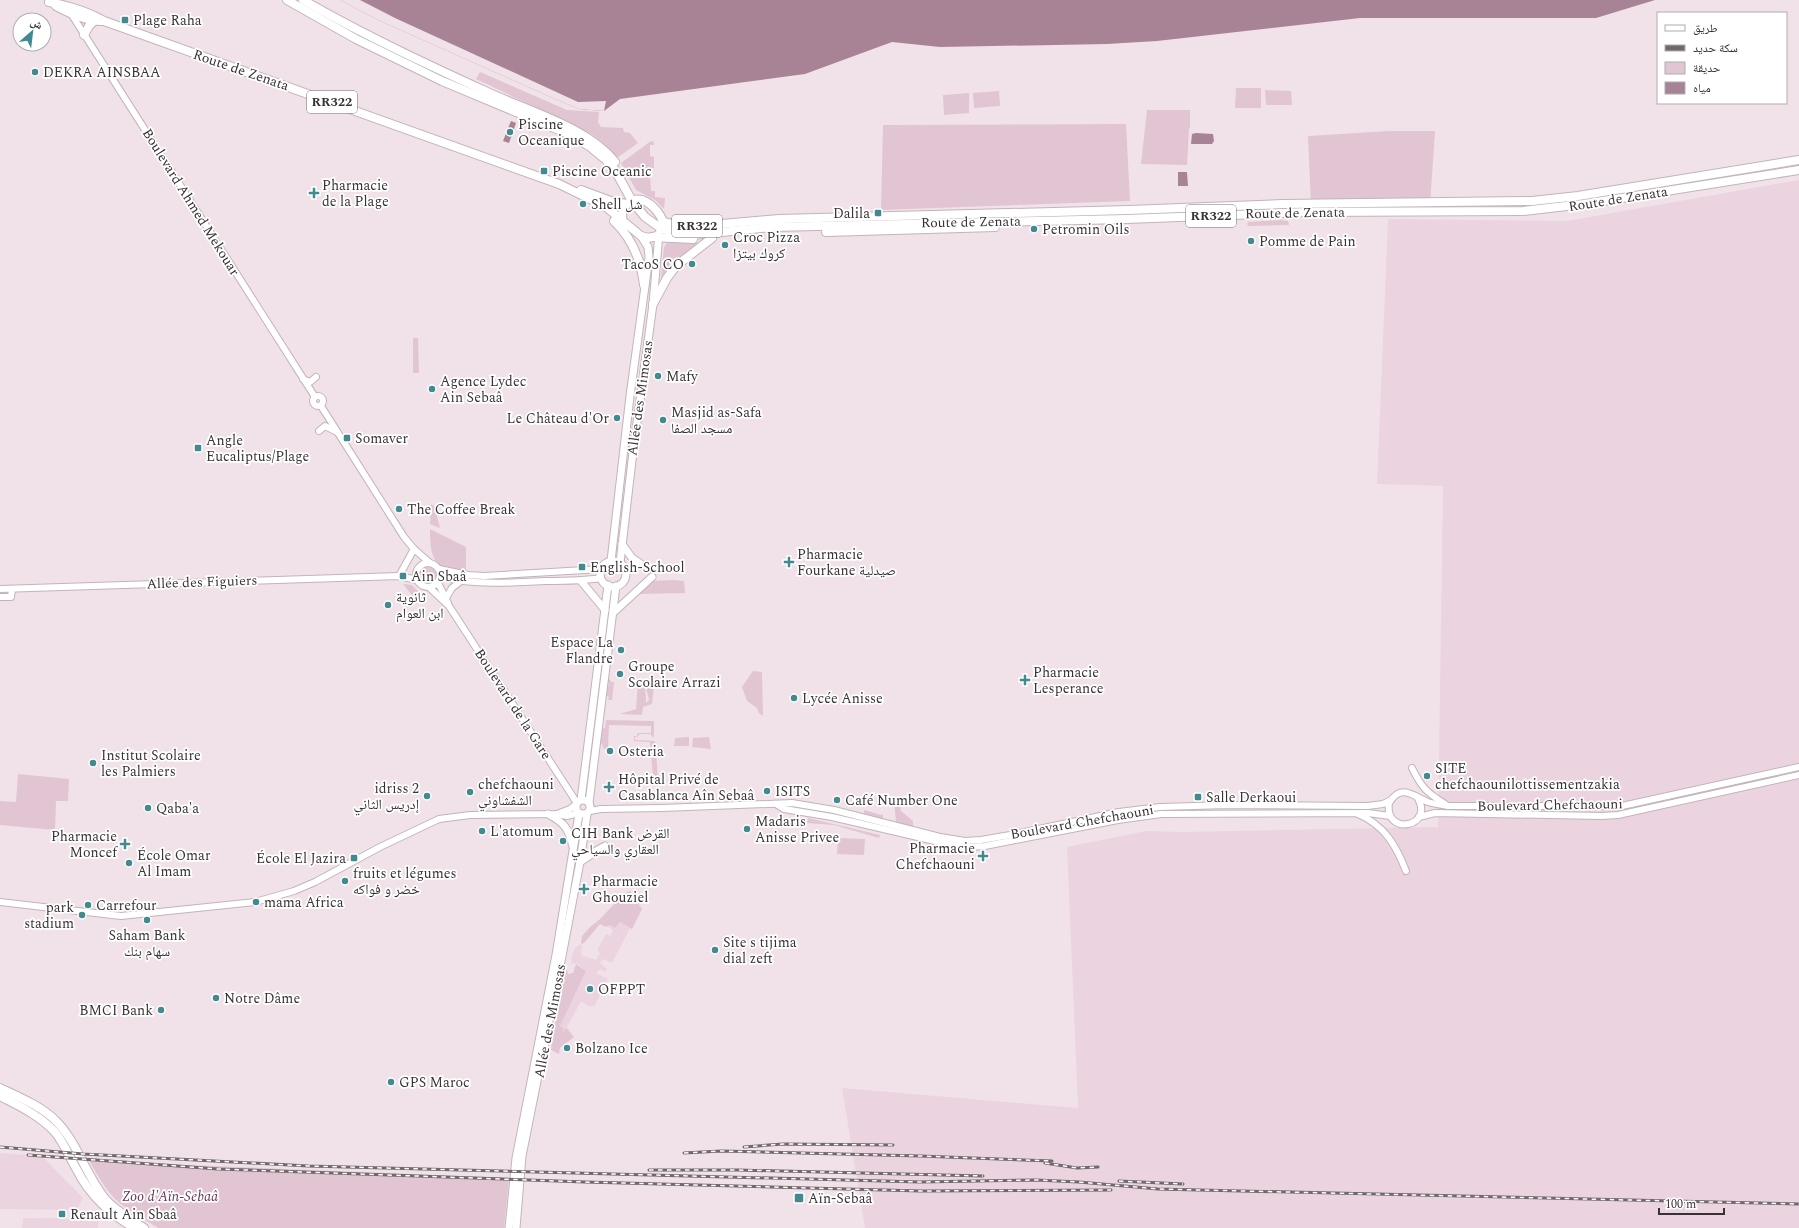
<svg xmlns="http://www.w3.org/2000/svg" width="1799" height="1228" viewBox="0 0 1799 1228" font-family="Spectral,'Noto Naskh Arabic',serif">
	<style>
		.built { fill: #ebd4df }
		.green { fill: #e1c5d2 }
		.water { fill: #a88395 }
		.pier { fill: #f1e2e9 }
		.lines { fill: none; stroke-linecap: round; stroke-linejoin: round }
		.tertiary-casing { stroke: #c2b4bb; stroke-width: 8 }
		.secondary-casing { stroke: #c2b4bb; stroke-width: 9 }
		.primary-casing { stroke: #c2b4bb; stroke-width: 10 }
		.tertiary { stroke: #fff; stroke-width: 6 }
		.secondary { stroke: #fff; stroke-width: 7 }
		.primary { stroke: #fff; stroke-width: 8 }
		.rail-casing { stroke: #71686c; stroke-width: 3 }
		.rail { stroke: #fff; stroke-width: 1.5; stroke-dasharray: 4.5; stroke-linecap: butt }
		.poi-dot { fill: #428990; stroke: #fff; stroke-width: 1.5 }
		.labels { text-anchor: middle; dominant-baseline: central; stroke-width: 3.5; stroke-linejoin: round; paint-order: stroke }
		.shield { fill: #fff; stroke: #747072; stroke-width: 1 }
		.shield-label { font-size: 13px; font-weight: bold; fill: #383235 }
		.poi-label { font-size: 14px; fill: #383235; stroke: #fff; text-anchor: start }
		.street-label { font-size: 14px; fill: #383235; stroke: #fff }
		.park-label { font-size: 14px; font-style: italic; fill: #67344f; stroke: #fff }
	</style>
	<rect width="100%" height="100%" fill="#f1e2e9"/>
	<g class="built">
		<polygon points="1799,180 1799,1228 865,1228 842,1088 1078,1108 1067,847 1146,831 1182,832 1438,827 1443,486 1377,484 1388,219 1567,221"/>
		<polygon points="620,922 630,928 612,963 603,959 600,963 607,969 605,972 600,969 596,973 608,979 595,1005 590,1007 581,1001 567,1027 574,1037 566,1029 564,1033 560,1026 562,1021 586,971 578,964 573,963 571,964 572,954 576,947 581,944 582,946 581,954 583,956 596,960 600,953 597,950 606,934 610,936 613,930 608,927 610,925 615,927"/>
		<polygon points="0,1153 42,1156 83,1198 77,1210 0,1209"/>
		<polygon points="23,1218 99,1219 98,1228 22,1228"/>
	</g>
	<g class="green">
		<polygon points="480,72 567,110 599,112 598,122 601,127 623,128 624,132 630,133 638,143 617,158 602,142 592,134 476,79"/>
		<polygon points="1236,88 1261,88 1261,108 1235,108"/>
		<polygon points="1265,90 1291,91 1292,105 1266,105"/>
		<polygon points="999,91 1000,106 974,108 973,93"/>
		<polygon points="969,93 969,113 944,115 943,95"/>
		<polygon points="1147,110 1190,110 1190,128 1189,128 1187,165 1141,164"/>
		<polygon points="1126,124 1130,201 881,210 883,125"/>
		<polygon points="1389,131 1435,131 1430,205 1311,205 1308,136"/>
		<polygon points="651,141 654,142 654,145 650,145 650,156 654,157 654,168 643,168 643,174 650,175 651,191 655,191 655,197 665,198 664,209 655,200 636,190 621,163"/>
		<polygon points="1280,220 1288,221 1289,225 1248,226 1247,224 1248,222"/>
		<polygon points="667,243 698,243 680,258 661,279 664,247"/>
		<polygon points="413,338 418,338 419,373 413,373"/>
		<polygon points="431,504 437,508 436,513 440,528 430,524"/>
		<path d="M430 529 466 547V572C460 571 452 571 446 569 430 563 430 543 430 529Z"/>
		<circle cx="429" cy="575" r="10"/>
		<polygon points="673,580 684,581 685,593 639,594 653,581"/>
		<polygon points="403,584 412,585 423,597 420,601 414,598"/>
		<polygon points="753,671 762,672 763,716 759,713 757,708 747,701 742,687"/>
		<polygon points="610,679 611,682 614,682 612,700 608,700 609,697 605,695 609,684 607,680"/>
		<path d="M638 682H645C645 689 646 695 646 703L649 700 646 687 647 683H652L654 685 652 704 643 707 642 715 620 714 636 709Z"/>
		<path d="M606 720 654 721V738L650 734H639V736L635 737V740L655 741 658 778H653L650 742 634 741V736H637L638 733H651V726L609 725 608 748 604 749 601 742C601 738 600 732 602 729L605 728Z"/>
		<polygon points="689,737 689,746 674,746 675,738"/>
		<polygon points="709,737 711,749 692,747 693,738"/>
		<polygon points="18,774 69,779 68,801 56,801 55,830 0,825 0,801 16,802"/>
		<polygon points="894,800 899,803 901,811 913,821 913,828 896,822"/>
		<polygon points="864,810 881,815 883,814 883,820 864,815"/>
		<polygon points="808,818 880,835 879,838 834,825 807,823"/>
		<polygon points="838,838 865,839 864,855 837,854"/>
		<polygon points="630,891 642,909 632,929 620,922 615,928 610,925 606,927 600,924 584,943 581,944 582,936 590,927 599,920 625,893"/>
		<polygon points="576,964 586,971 560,1026 563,1028 563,1032 566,1028 574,1037 560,1048 559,1054 551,1050 563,972 567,970 568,974 573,973"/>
		<path d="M89 1161 509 1178 504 1228H158C144 1219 126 1210 114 1198 104 1187 97 1174 89 1161Z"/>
	</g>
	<g class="water">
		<polygon points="340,0 1655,0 1596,18 1360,18 1157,41 1107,44 940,47 892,42 805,74 620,99 604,111 579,109 555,99 376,19"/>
		<polygon points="511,121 516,123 509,143 503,141"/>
		<polygon points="1196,133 1213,134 1214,141 1212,144 1191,144 1192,134"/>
		<polygon points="1178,172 1187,172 1188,186 1178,186"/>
	</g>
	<polygon class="pier" points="340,0 360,0 395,18 578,102 606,101 604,111 579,109 555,99 376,19"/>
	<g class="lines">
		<defs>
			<g id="tertiary">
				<polyline points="70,12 315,397"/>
				<polyline points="303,379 310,382 316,377"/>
				<circle cx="318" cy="401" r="5"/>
				<polyline points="321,406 404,537 414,549 430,563"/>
				<polyline points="319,431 325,426 337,432"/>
				<circle cx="428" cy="575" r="12"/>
				<polyline points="439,569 468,575 484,576 602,569"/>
				<polyline points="399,576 414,549"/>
				<path d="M441 577C475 585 510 583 546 581 564 581 583 581 601 578"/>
				<polyline points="438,583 448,603"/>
				<polyline points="430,588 449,606 577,803"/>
				<polyline points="0,589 399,576 417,580"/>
				<polyline points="0,597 11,597 12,589"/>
				<polyline points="446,598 452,588 461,581"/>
				<path d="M1412 768C1422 788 1426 792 1445 804"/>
				<path d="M1417 797C1436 827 1384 837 1389 803 1401 783 1413 796 1428 802 1434 804 1441 805 1448 806H1622L1799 767"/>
				<polyline points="776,804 784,809 832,817 952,845 968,847 985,846 1118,820 1161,814 1368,813 1390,816"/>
				<polyline points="590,811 601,809 662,808 792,803 834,810 940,837 965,841 981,840 1010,835 1119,812 1160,807 1228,805 1368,806 1383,804 1391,800"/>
				<polyline points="557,814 567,816 579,813"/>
				<path d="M1358 814C1384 825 1396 845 1406 871"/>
				<polyline points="1419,817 1435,813 1602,816 1618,815 1799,775"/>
				<polyline points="0,902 121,916 255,902 294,891 315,882 380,847 439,819 470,815 557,814 570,809 576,804"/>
			</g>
			<g id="secondary">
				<polyline points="622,544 632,558 648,569"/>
				<polyline points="611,561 630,396 649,257 648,247 641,236"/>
				<circle cx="613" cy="574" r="13"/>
				<polyline points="620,563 633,452 653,304 659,233"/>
				<polyline points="581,581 605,610"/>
				<polyline points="614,612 652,577"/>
				<circle cx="583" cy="807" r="7"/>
				<polyline points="581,800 608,585"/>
				<polyline points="589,803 616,586"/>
				<path d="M548 814C565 823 569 829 573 847"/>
				<polyline points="580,862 596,851 605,846"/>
				<polyline points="509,1228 516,1158 556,955 579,814"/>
				<polyline points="516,1228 522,1156 562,956 580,862 587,814"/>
			</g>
			<g id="primary">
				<polyline points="287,0 356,39 442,81 566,133 589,146 606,160 615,170 632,201 645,217 662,229 692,235 772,227 1126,219 1309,212 1523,211 1584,204 1799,170"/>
				<path d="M303 0C362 34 424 63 485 91 525 110 588 127 615 162"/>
				<path d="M49 2C69 6 87 11 104 21L559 184 606 207 641 236 649 238 656 236"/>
				<path d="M56 6C69 13 88 22 103 21"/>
				<polyline points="84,35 89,26 94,21"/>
				<polyline points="581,190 613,202 627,204"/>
				<path d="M614 221C632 238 641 260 644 285"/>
				<path d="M623 222C619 209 629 197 642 200 652 203 664 217 663 226"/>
				<polyline points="663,222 681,226 699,226 779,219 1129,210 1283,204 1532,201 1578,196 1799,160"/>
				<polyline points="826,232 995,227"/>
				<polyline points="652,237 693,239"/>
				<polyline points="653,304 667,278 676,266 712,238"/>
				<path d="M0 1088C19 1097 41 1106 56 1121 78 1143 86 1177 107 1201 118 1212 132 1220 144 1228"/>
				<path d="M0 1096C19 1106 39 1115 54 1131 64 1142 69 1157 77 1170 90 1196 110 1213 134 1228"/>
			</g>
		</defs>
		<use href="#tertiary" class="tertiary-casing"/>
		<use href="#secondary" class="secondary-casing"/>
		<use href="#primary" class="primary-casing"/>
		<use href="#tertiary" class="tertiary"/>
		<use href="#secondary" class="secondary"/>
		<use href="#primary" class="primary"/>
		<defs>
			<g id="rail">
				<polyline points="0,1147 83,1154 308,1166 920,1182 1036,1180 1079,1182 1158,1189 1799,1204"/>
				<polyline points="744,1147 783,1144 893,1145"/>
				<polyline points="684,1153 721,1151 920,1156 1052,1161"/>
				<polyline points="28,1155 218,1169 585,1182 921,1191 1111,1190"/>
				<polyline points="1045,1163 1077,1168 1098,1167"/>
				<polyline points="649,1170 738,1170 983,1176"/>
				<polyline points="1119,1181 1183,1184"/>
			</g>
		</defs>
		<use href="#rail" class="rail-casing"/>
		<use href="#rail" class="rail"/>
	</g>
	<g class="poi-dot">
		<rect x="121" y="16" width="8" height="8" rx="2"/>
		<circle cx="35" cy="72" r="4"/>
		<circle cx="510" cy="132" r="4"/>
		<rect x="540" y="167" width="8" height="8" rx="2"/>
		<path d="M312 187h4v4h4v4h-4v4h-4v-4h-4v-4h4z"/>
		<circle cx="583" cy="204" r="4"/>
		<rect x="874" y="209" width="8" height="8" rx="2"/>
		<circle cx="1034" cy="229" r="4"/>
		<circle cx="1251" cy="241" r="4"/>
		<circle cx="725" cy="245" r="4"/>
		<circle cx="692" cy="264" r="4"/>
		<circle cx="658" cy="376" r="4"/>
		<circle cx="432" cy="389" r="4"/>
		<circle cx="617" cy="418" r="4"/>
		<circle cx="663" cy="420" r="4"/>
		<rect x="343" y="434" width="8" height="8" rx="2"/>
		<rect x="194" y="444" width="8" height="8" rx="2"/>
		<circle cx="399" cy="509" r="4"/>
		<path d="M787 556h4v4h4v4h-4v4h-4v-4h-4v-4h4z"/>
		<rect x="578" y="563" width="8" height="8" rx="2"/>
		<rect x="399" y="572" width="8" height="8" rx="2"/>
		<circle cx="388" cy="605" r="4"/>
		<circle cx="621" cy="650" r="4"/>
		<circle cx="620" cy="674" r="4"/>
		<path d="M1023 674h4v4h4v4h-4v4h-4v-4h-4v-4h4z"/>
		<circle cx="794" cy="698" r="4"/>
		<circle cx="610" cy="751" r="4"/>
		<circle cx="93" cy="763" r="4"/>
		<circle cx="1427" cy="776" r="4"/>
		<path d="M607 781h4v4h4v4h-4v4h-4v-4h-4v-4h4z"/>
		<circle cx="767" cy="791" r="4"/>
		<circle cx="470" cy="792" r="4"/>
		<circle cx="427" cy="796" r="4"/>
		<rect x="1194" y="793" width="8" height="8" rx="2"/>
		<circle cx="837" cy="800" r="4"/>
		<circle cx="148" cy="808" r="4"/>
		<circle cx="747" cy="829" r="4"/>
		<circle cx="482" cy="831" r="4"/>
		<circle cx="563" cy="841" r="4"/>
		<path d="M123 838h4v4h4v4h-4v4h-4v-4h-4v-4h4z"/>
		<path d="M981 850h4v4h4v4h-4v4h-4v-4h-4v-4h4z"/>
		<rect x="350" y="854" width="8" height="8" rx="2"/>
		<circle cx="129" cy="863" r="4"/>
		<circle cx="345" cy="881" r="4"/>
		<path d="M582 883h4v4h4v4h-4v4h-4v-4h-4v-4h4z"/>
		<circle cx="256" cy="902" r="4"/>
		<circle cx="88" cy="905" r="4"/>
		<circle cx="82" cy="915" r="4"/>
		<circle cx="147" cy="920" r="4"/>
		<circle cx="715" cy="950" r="4"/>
		<circle cx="590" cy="989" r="4"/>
		<circle cx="216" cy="998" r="4"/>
		<circle cx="161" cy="1010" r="4"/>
		<circle cx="567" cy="1048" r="4"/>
		<circle cx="391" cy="1082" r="4"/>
		<rect x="794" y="1193" width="10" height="10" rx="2"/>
		<rect x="58" y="1210" width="8" height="8" rx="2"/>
	</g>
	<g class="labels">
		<g class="shield">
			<rect x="307" y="91" width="50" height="22" rx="3"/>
			<rect x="1186" y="205" width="50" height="22" rx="3"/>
			<rect x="672" y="215" width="50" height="22" rx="3"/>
		</g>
		<g class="shield-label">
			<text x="332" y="102">RR322</text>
			<text x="1211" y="216">RR322</text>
			<text x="697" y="226">RR322</text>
		</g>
		<g class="poi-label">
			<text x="133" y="20">Plage Raha</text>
			<text x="43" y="72">DEKRA AINSBAA</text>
			<text x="518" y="124">Piscine<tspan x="518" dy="16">Oceanique</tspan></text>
			<text x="552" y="171">Piscine Oceanic</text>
			<text x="322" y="185">Pharmacie<tspan x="322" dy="16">de la Plage</tspan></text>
			<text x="591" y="204">Shell شل</text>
			<text x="870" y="213" text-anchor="end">Dalila</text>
			<text x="1042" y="229">Petromin Oils</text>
			<text x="733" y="237">Croc Pizza<tspan x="733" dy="16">كروك بيتزا</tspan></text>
			<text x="1259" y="241">Pomme de Pain</text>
			<text x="684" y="264" text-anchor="end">TacoS CO</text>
			<text x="666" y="376">Mafy</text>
			<text x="440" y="381">Agence Lydec<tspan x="440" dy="16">Ain Sebaâ</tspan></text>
			<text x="671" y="412">Masjid as-Safa<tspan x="671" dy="16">مسجد الصفا</tspan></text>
			<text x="609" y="418" text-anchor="end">Le Château d'Or</text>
			<text x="355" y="438">Somaver</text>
			<text x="206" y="440">Angle<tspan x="206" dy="16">Eucaliptus/Plage</tspan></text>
			<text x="407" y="509">The Coffee Break</text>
			<text x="797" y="554">Pharmacie<tspan x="797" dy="16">Fourkane صيدلية</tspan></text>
			<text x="590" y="567">English-School</text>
			<text x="411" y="576">Ain Sbaâ</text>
			<text x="396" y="597">ثانوية<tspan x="396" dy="16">ابن العوام</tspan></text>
			<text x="613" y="642" text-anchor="end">Espace La<tspan x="613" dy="16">Flandre</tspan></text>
			<text x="628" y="666">Groupe<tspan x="628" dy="16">Scolaire Arrazi</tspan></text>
			<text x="1033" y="672">Pharmacie<tspan x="1033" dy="16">Lesperance</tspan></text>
			<text x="802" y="698">Lycée Anisse</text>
			<text x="618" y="751">Osteria</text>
			<text x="101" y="755">Institut Scolaire<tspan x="101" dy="16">les Palmiers</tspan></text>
			<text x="1435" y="768">SITE<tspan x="1435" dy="16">chefchaounilottissementzakia</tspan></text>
			<text x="618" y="779">Hôpital Privé de<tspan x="618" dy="16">Casablanca Aîn Sebaâ</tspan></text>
			<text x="478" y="784">chefchaouni<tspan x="478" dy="16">الشفشاوني</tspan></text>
			<text x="419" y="788" text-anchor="end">idriss 2<tspan x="419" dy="16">إدريس الثاني</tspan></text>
			<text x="775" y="791">ISITS</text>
			<text x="1206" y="797">Salle Derkaoui</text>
			<text x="845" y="800">Café Number One</text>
			<text x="156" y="808">Qaba'a</text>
			<text x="755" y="821">Madaris<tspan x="755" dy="16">Anisse Privee</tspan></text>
			<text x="490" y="831">L'atomum</text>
			<text x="571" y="833">CIH Bank القرض<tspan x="571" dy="16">العقاري والسياحي</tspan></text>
			<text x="117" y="836" text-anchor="end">Pharmacie<tspan x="117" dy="16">Moncef</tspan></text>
			<text x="975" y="848" text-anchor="end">Pharmacie<tspan x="975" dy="16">Chefchaouni</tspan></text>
			<text x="137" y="855">École Omar<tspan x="137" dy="16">Al Imam</tspan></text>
			<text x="346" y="858" text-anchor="end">École El Jazira</text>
			<text x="353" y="873">fruits et légumes<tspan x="353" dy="16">خضر و فواكه</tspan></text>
			<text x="592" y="881">Pharmacie<tspan x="592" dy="16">Ghouziel</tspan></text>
			<text x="264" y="902">mama Africa</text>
			<text x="96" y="905">Carrefour</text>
			<text x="74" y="907" text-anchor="end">park<tspan x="74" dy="16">stadium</tspan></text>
			<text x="147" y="935" text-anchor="middle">Saham Bank<tspan x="147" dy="16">سهام بنك</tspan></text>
			<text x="723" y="942">Site s tijima<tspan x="723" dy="16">dial zeft</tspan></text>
			<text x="598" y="989">OFPPT</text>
			<text x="224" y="998">Notre Dâme</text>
			<text x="153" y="1010" text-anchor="end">BMCI Bank</text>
			<text x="575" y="1048">Bolzano Ice</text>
			<text x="399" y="1082">GPS Maroc</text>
			<text x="808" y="1198">Aïn-Sebaâ</text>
			<text x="70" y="1214">Renault Ain Sbaâ</text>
		</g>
		<g class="street-label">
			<text transform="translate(241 70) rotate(19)">Route de Zenata</text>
			<text transform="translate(1618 199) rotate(-9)">Route de Zenata</text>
			<text transform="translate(191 202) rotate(58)">Boulevard Ahmed Mekouar</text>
			<text transform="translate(1295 213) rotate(-1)">Route de Zenata</text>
			<text transform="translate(971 222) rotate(-1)">Route de Zenata</text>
			<text transform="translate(640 398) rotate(-82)">Allée des Mimosas</text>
			<text transform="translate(202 582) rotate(-2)">Allée des Figuiers</text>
			<text transform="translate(513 704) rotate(57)">Boulevard de la Gare</text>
			<text transform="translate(1550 805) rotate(-1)">Boulevard Chefchaouni</text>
			<text transform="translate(1082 822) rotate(-10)">Boulevard Chefchaouni</text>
			<text transform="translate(550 1021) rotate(-79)">Allée des Mimosas</text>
		</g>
		<g class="park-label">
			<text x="170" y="1196">Zoo d'Aïn-Sebaâ</text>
		</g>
	</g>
	<rect x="1657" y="12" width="130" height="92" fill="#ffffff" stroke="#afadae"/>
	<rect x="1665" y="25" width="20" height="6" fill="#ffffff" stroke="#afadae"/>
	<text x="1693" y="32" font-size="12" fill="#383235">طريق</text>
	<rect x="1665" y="45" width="20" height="6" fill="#71686c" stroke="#afadae"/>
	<text x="1693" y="52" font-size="12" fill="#383235">سكة حديد</text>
	<rect x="1665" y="62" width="20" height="12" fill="#e1c5d2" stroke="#afadae"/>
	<text x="1693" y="72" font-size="12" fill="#383235">حديقة</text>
	<rect x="1665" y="82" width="20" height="12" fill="#a88395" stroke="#afadae"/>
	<text x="1693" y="92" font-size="12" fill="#383235">مياه</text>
	<g transform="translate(32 32) rotate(28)"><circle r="19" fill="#ffffff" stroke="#afadae"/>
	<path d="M0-3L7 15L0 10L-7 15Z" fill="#428990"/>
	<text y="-6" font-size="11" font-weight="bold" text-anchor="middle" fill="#383235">ش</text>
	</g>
	<path d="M1659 1208v6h65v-6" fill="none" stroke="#383235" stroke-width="2"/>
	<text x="1665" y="1208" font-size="12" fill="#383235" stroke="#ffffff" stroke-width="3" paint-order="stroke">100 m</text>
</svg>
